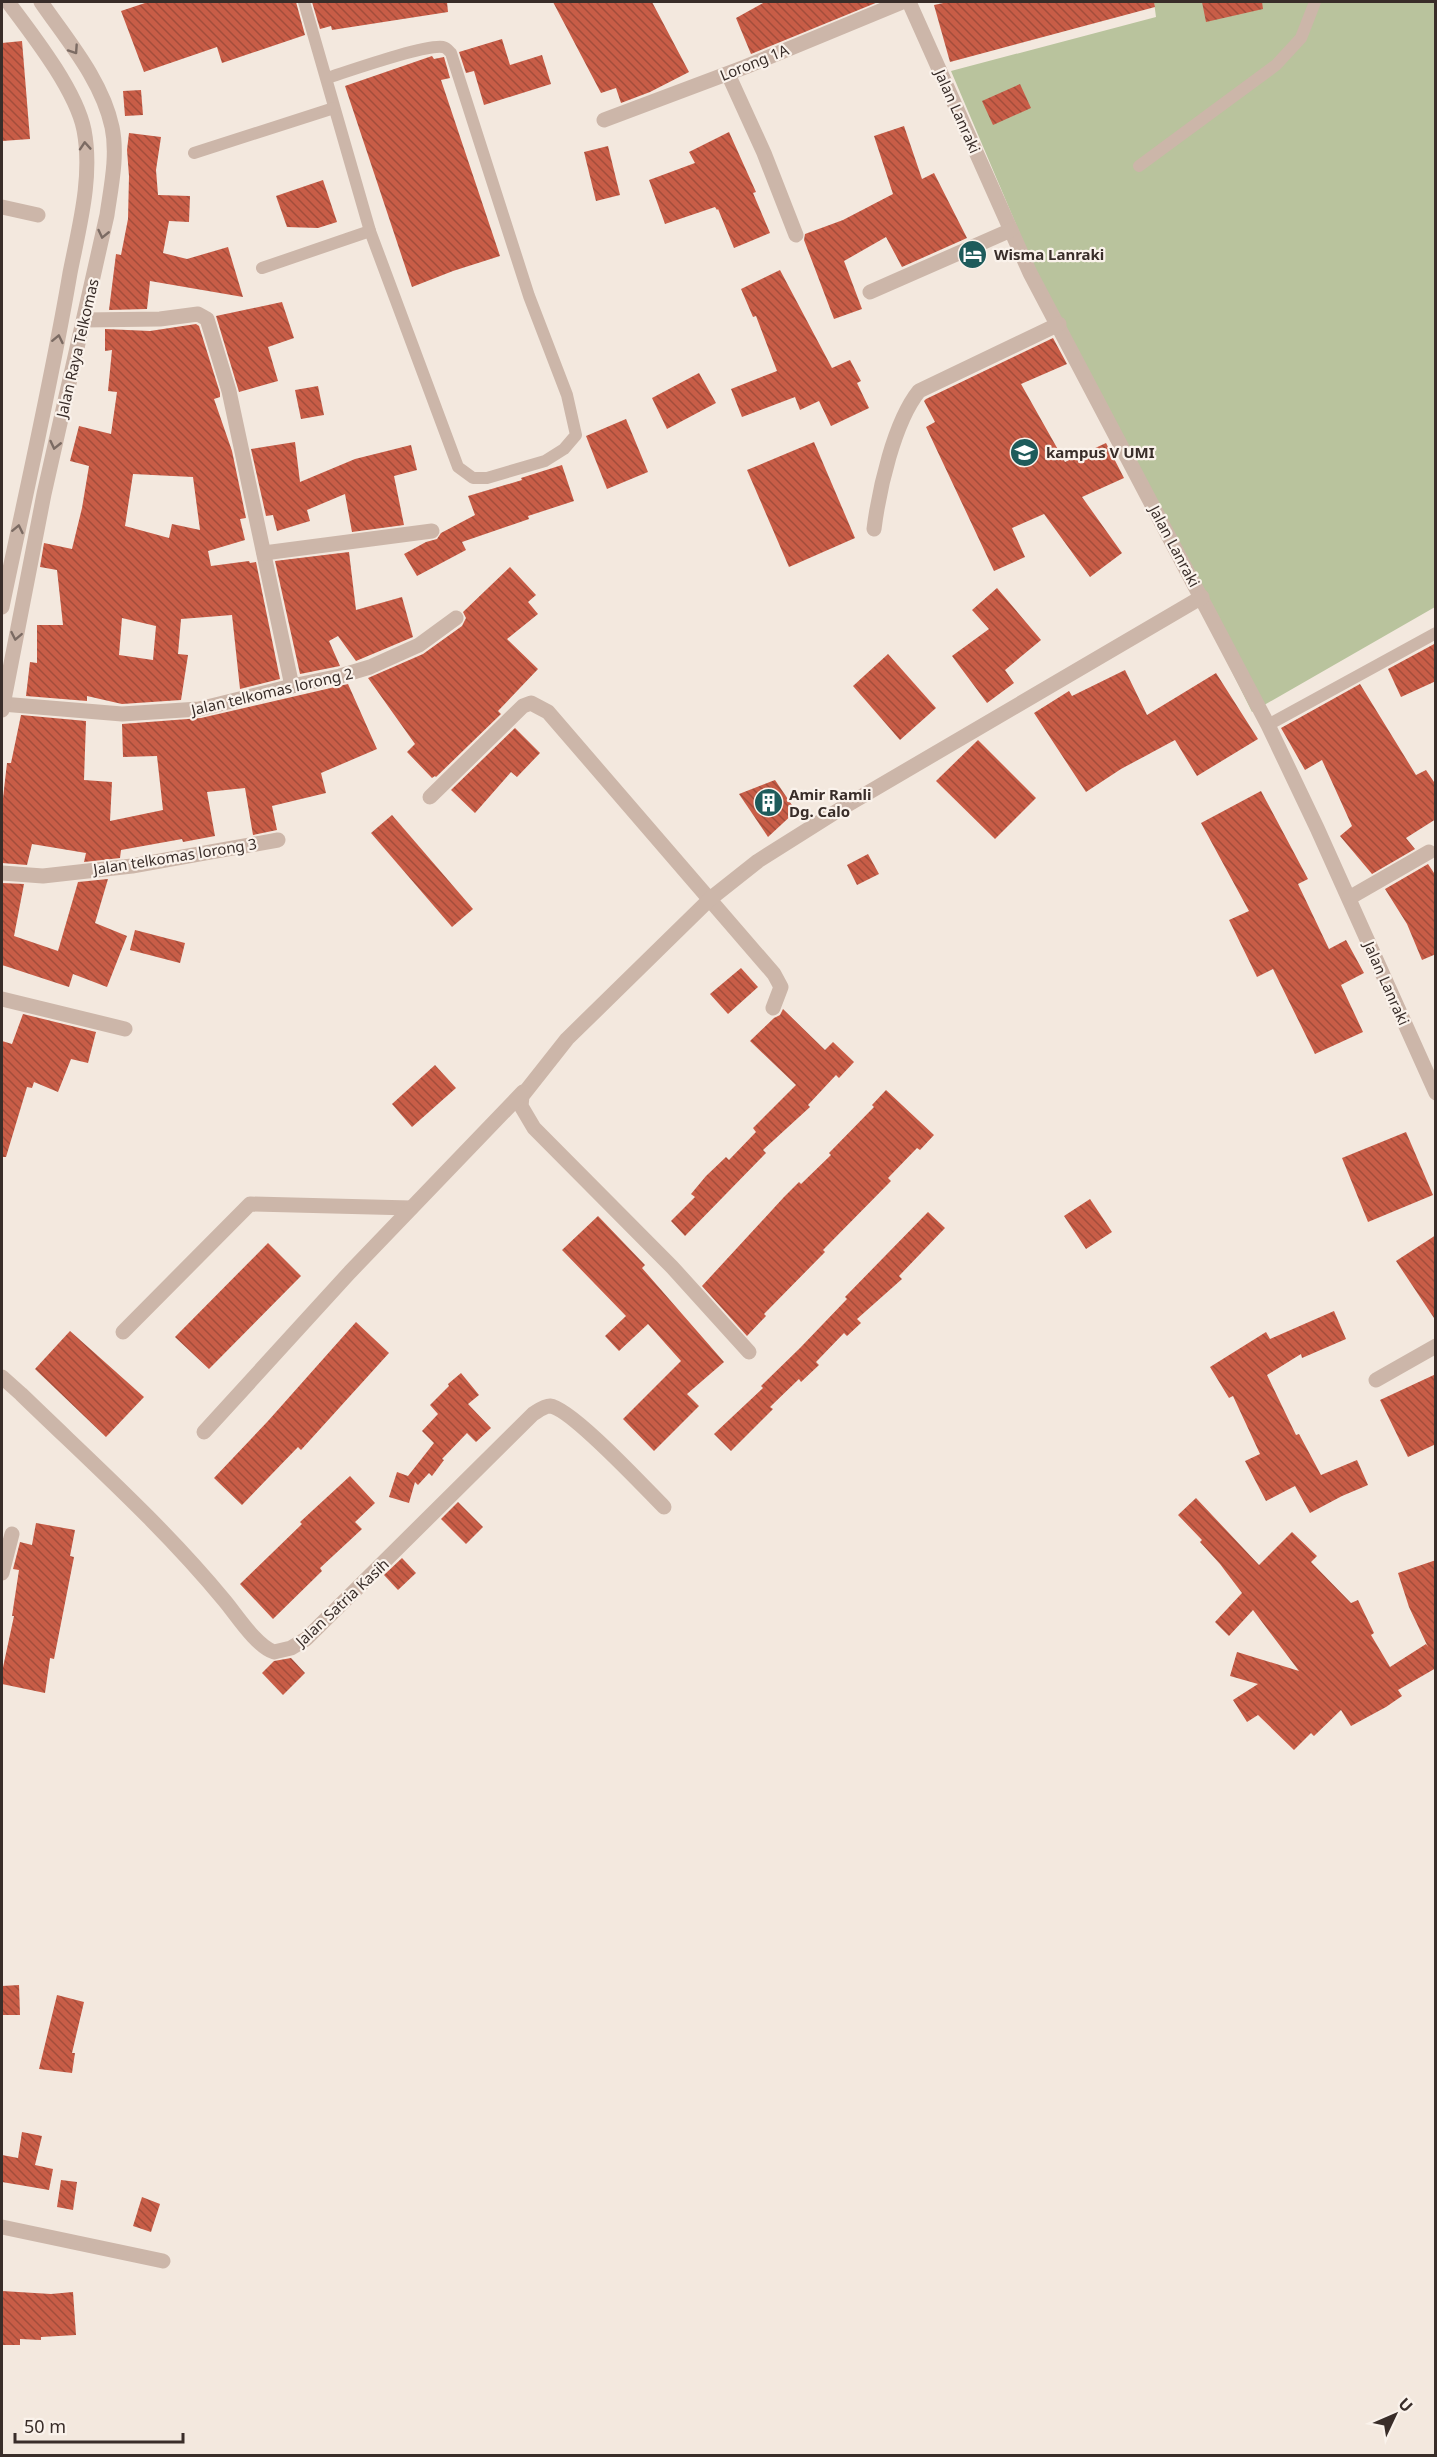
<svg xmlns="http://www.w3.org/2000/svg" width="1437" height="2457" viewBox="0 0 1437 2457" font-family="'Noto Sans',sans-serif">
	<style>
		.green { fill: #b9c39d }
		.building { fill: url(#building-back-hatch); fill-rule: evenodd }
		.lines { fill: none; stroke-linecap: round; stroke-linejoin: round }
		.service { stroke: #ccb6a9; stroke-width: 12 }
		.minor { stroke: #ccb6a9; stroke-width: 15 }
		.oneway { stroke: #7b6b63 }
		.labels { text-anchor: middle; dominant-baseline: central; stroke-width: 4.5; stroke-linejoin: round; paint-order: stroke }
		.street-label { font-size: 15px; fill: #392d29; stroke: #faf2eb }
		.poi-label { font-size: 15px; font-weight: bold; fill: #392d29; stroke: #faf2eb; text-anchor: start }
	</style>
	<defs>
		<pattern id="building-back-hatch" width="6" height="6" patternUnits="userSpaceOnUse" patternTransform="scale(1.5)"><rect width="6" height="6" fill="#c85d47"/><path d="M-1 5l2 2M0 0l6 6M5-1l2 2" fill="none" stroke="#a34d3b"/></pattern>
	</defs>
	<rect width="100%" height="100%" fill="#f3e8de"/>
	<polygon class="green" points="1154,2 1435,2 1435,607 1252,712 1054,314 951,71 1156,17"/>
	<g class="building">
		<polygon points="148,2 296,2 305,35 222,63 217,47 144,72 121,11"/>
		<polygon points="312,2 447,2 448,12 332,30 331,26 320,29"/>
		<polygon points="553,2 652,2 689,72 650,92 621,103 616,88 601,93"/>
		<polygon points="765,2 878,2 751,54 736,18"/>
		<polygon points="948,2 1154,2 1155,7 950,62 934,5"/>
		<polygon points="1202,2 1262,2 1263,9 1206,22"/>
		<polygon points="502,39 510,65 542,55 551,84 484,105 474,71 466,73 459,52"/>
		<polygon points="22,41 30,139 2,141 2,43"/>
		<polygon points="432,56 434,59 444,57 450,78 441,80 500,256 453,271 412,287 345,86"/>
		<polygon points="1020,84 1031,108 993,125 982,101"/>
		<polygon points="141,90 143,115 125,116 123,91"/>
		<polygon points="904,126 922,179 934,173 967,238 902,267 886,237 844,261 862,309 834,319 804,240 805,234 843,220 893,194 874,136"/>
		<polygon points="729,132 756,192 753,193 770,233 734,248 718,209 717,210 715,207 665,224 649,180 695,163 689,152"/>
		<polygon points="129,133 161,137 156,170 158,195 190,196 189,222 169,221 163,253 187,259 228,247 243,297 150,281 147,309 109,310 116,254 121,255 128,219 129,176 127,150"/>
		<polygon points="608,146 620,195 596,201 584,152"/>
		<polygon points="323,180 337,222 318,228 287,227 276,196"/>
		<polygon points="780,270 832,368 850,360 861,381 857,383 869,408 831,426 819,401 800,410 795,397 742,417 731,389 777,371 756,316 753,317 741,289"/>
		<polygon points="282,302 294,338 268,347 278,381 239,392 216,316"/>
		<path d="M196 324 199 326 220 393V397L214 399 232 451 246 518 240 519 245 540 208 551 211 566 249 561 250 563 256 562 280 679 240 689 232 615 181 619 178 654 188 655 181 700 122 704 87 696V701L26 696 30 662 37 663V625H63L57 570 40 567 44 543 72 549 82 508 89 466 70 461 79 426 111 434 117 392 108 391 112 350 105 351V329L150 331ZM133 474 193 477 200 530 172 524 169 538 125 526ZM122 618 156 626 153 660 119 655Z"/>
		<polygon points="1053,338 1067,364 1021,384 1065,462 1106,443 1124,478 1082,497 1122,553 1090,577 1044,514 1012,528 1025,557 994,571 926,427 935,422 924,401 926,399"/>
		<polygon points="699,373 716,403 667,429 652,398"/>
		<polygon points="318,386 324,415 301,419 295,390"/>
		<polygon points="626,419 648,472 607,489 586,436"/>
		<polygon points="295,442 300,482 355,459 411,445 417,470 394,476 404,525 352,532 345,494 307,510 310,521 277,531 273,515 266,516 251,449"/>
		<polygon points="814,442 855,538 789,567 747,470"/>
		<polygon points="562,465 574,501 528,516 529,519 462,542 466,550 417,576 404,554 426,542 437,539 441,533 475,515 468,496 522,480 521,478"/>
		<polygon points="349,552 356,610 402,597 413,637 356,661 338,636 329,641 340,666 300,674 275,561"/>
		<polygon points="510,567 536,595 528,602 538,614 507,639 538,669 498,711 501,714 436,777 435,776 432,778 407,752 415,744 368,678 423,654 462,626 466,618 463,612"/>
		<polygon points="997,588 1041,640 1005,670 1014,683 987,703 952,656 989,629 972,610"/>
		<polygon points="1436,643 1436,681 1401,697 1388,669"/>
		<polygon points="888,654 936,708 900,740 853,686"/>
		<polygon points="1125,670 1147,715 1216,673 1258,739 1197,776 1175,740 1121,769 1086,792 1034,713 1069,691 1072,696"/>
		<polygon points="348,684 377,749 321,773 326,793 272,806 277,830 253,835 245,788 207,792 215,836 183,842 182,839 121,850 120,858 84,862 86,853 32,844 27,865 2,863 2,807 7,763 11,763 21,715 86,721 84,780 112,782 110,821 163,810 157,756 123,757 122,724 201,718"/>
		<polygon points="1360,684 1416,775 1426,770 1436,785 1436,819 1406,838 1415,849 1372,874 1340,836 1352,826 1322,760 1305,770 1281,728"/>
		<polygon points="515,728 540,753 517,777 511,772 475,813 451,790"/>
		<polygon points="978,740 1036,798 995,839 936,781"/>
		<polygon points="775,780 796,811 768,837 739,794"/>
		<polygon points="1261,791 1308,879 1298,884 1329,949 1346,940 1364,973 1341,985 1363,1032 1315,1054 1273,969 1257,977 1229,920 1249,911 1201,823"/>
		<polygon points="392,815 473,909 452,927 371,833"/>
		<polygon points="868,854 879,874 857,885 847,865"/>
		<polygon points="1428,864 1436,876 1436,954 1422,960 1407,924 1385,889"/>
		<polygon points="108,879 95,923 127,936 107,987 73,974 69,987 2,965 2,883 24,884 14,936 58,951 78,882"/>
		<polygon points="135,930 185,943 180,963 130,950"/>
		<polygon points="741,968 758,987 728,1014 710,994"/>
		<polygon points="783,1009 825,1050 833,1042 854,1062 839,1078 836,1075 808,1105 810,1107 763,1150 766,1153 685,1236 671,1221 695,1197 691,1194 706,1176 726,1157 729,1160 756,1132 753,1128 796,1085 750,1041 774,1018 780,1015"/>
		<polygon points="23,1014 96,1032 88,1063 71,1059 58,1092 34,1082 32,1088 27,1087 6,1157 2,1157 2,1041 12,1044"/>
		<polygon points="435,1065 456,1088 412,1127 392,1104"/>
		<polygon points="886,1090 934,1135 920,1150 917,1148 888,1178 891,1181 823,1250 825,1252 764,1314 766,1316 747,1336 702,1286 784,1197 799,1182 801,1184 831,1155 829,1153 874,1107 872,1105"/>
		<polygon points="1406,1132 1433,1195 1368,1222 1342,1158"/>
		<polygon points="1090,1199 1112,1232 1086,1249 1064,1216"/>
		<polygon points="928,1212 945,1228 899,1276 902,1279 857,1319 861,1323 847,1336 844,1333 816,1362 819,1365 801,1382 799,1379 770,1407 773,1409 731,1451 714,1434 763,1388 761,1386 800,1348 847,1299 845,1297"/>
		<polygon points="598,1216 645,1265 642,1268 724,1362 687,1394 699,1406 654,1451 623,1419 681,1361 648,1324 619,1351 605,1336 626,1316 562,1250"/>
		<polygon points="1436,1235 1436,1321 1396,1261"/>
		<polygon points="268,1243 301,1276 209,1369 175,1337"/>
		<polygon points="1334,1311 1346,1339 1302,1358 1301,1354 1267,1375 1296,1435 1299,1434 1321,1475 1357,1460 1368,1485 1342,1496 1310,1513 1295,1486 1266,1501 1245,1461 1260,1454 1233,1396 1229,1398 1210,1367 1266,1332 1270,1339"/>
		<polygon points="356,1322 389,1353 301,1450 298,1447 242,1505 214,1478 268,1421"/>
		<polygon points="70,1331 144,1397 106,1437 35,1369"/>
		<polygon points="461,1373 479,1395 468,1404 491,1428 476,1442 467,1433 442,1459 444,1460 432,1476 429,1473 418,1485 415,1482 409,1503 389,1497 397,1472 408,1476 434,1443 422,1431 438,1414 430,1405 449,1386 448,1384"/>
		<polygon points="1436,1374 1436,1444 1408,1457 1380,1400"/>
		<polygon points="350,1476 375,1503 355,1522 362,1529 320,1568 322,1571 273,1619 240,1584 302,1524 300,1522"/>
		<polygon points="1196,1498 1259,1565 1292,1532 1317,1556 1311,1562 1351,1603 1358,1600 1374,1633 1371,1635 1390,1667 1426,1644 1428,1647 1409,1607 1398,1573 1436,1560 1436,1668 1398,1690 1402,1696 1386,1707 1351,1726 1341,1710 1314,1736 1311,1733 1294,1750 1258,1715 1247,1722 1233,1700 1258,1684 1230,1676 1237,1652 1299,1671 1253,1610 1229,1636 1215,1622 1242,1593 1220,1564 1200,1542 1202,1540 1178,1515"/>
		<polygon points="458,1502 483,1527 466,1544 441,1519"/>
		<polygon points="36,1523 75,1530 70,1556 74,1557 54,1659 50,1658 45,1693 2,1684 2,1672 14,1616 12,1616 19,1570 13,1569 20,1542 32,1545"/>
		<polygon points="402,1558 416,1573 398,1590 384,1575"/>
		<polygon points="291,1658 305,1673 283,1695 262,1673 274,1661"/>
		<polygon points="19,1985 20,2015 2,2015 2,1986"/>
		<polygon points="57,1995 84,2002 72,2053 75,2053 72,2073 39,2069"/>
		<polygon points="22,2132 42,2136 35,2165 53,2169 49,2190 2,2182 2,2155 18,2158"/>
		<polygon points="61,2180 77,2182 73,2210 57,2207"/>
		<polygon points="142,2197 160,2204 151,2232 133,2226"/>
		<polygon points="2,2291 51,2294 73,2292 76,2335 41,2337 41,2340 20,2339 20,2345 2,2345"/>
	</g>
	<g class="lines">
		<g class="service">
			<path d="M304 2 370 231 458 467 473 478H487L545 461 564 449 576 435 567 395 529 296 451 53C448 50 447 48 443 47 425 44 349 71 327 78"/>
			<polyline points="194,153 334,108"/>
			<polyline points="1139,166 1276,65 1301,38 1315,2"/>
			<polyline points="262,268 370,231"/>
			<polyline points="1268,725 1436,633"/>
		</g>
		<g class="minor">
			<polyline points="909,2 1030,273 1268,725 1317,828 1436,1093"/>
			<polyline points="728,74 764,153 796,235"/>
			<polyline points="604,120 745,67 902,2"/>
			<polyline points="2,207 38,215"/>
			<polyline points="870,292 1011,230"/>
			<polyline points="84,320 160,319 198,314 207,319 229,391 292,686"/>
			<path d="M874 529C879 490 894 422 919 391L1059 324"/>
			<polyline points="264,553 432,531"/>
			<path d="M2 607C25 496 51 385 70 273 79 227 93 177 84 130 76 90 32 34 8 2"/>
			<polyline points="2,704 122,714 199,709 292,686 340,676 370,667 419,645 456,618"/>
			<path d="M2 710 44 494 107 215C111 187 118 155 112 127 102 80 67 40 41 2"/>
			<polyline points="430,797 523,706 531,703 548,712 774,974 781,987 773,1008"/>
			<polyline points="2,873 43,876 132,866 278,840"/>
			<polyline points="1349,898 1429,852"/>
			<polyline points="2,999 125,1029"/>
			<polyline points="123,1332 250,1204 411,1208"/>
			<polyline points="749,1352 672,1267 534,1128 521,1106 522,1096 567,1039 710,899 758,861 842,808 1202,597"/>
			<path d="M2 1377 21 1394C90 1461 163 1526 224 1600 236 1614 256 1646 274 1652L291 1648 306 1639 533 1414C538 1411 544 1406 550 1406 571 1408 645 1488 664 1507"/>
			<polyline points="1376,1380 1436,1346"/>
			<polyline points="204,1432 350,1272 523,1092"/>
			<polyline points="2,1573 12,1534"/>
			<polyline points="2,2227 163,2261"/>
		</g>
	</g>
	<defs><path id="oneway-chevron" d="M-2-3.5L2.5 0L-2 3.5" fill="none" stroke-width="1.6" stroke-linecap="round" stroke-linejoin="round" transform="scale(1.5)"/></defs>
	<g class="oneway">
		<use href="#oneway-chevron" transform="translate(74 50) rotate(56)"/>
		<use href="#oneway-chevron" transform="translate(85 146) rotate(-94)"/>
		<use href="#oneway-chevron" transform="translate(103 234) rotate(103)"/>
		<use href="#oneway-chevron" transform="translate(58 339) rotate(-78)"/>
		<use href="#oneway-chevron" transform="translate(55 445) rotate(103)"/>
		<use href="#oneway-chevron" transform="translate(18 529) rotate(-78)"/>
		<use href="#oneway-chevron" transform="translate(16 636) rotate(101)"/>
	</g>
	<defs>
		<symbol id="hotel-disc" viewBox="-11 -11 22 22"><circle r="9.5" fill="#1e5b5b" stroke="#faf2eb"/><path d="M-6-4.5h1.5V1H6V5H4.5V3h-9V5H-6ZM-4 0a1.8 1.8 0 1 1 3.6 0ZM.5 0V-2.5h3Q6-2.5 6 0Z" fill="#fff"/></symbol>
		<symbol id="university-disc" viewBox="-11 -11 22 22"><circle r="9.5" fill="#1e5b5b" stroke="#faf2eb"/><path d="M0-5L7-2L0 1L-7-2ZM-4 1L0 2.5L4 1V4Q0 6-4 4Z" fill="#fff"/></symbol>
		<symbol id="building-disc" viewBox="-11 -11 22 22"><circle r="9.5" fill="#1e5b5b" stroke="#faf2eb"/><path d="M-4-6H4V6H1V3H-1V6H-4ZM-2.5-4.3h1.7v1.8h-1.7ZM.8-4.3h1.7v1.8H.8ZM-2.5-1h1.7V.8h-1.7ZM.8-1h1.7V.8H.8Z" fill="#fff"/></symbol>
	</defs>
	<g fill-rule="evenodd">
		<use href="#hotel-disc" x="956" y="238" width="33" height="33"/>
		<use href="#university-disc" x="1008" y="436" width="33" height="33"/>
		<use href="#building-disc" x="752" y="786" width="33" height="33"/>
	</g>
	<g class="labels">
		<g class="street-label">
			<text transform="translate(754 62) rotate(-22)">Lorong 1A</text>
			<text transform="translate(958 111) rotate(66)">Jalan Lanraki</text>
			<text transform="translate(77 348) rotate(-77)">Jalan Raya Telkomas</text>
			<text transform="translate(1175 546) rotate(62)">Jalan Lanraki</text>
			<text transform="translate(272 691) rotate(-13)">Jalan telkomas lorong 2</text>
			<text transform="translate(175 856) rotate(-9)">Jalan telkomas lorong 3</text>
			<text transform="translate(1387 983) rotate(66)">Jalan Lanraki</text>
			<text transform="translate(342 1602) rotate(-43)">Jalan Satria Kasih</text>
		</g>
		<g class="poi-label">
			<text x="994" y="254">Wisma Lanraki</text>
			<text x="1046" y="452">kampus V UMI</text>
			<text x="789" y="794">Amir Ramli<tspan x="789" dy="17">Dg. Calo</tspan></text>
		</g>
	</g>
	<rect width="1437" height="2457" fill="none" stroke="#392d29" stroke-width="6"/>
	<g transform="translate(1395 2415) rotate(46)" stroke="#faf2eb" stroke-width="4.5" paint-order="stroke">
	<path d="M0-4.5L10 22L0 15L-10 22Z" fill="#392d29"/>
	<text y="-9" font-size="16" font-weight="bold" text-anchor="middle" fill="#392d29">U</text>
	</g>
	<path d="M15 2433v9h168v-9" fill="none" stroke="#392d29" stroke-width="3"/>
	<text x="24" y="2433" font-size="18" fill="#392d29" stroke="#faf2eb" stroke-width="4.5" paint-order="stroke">50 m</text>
</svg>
